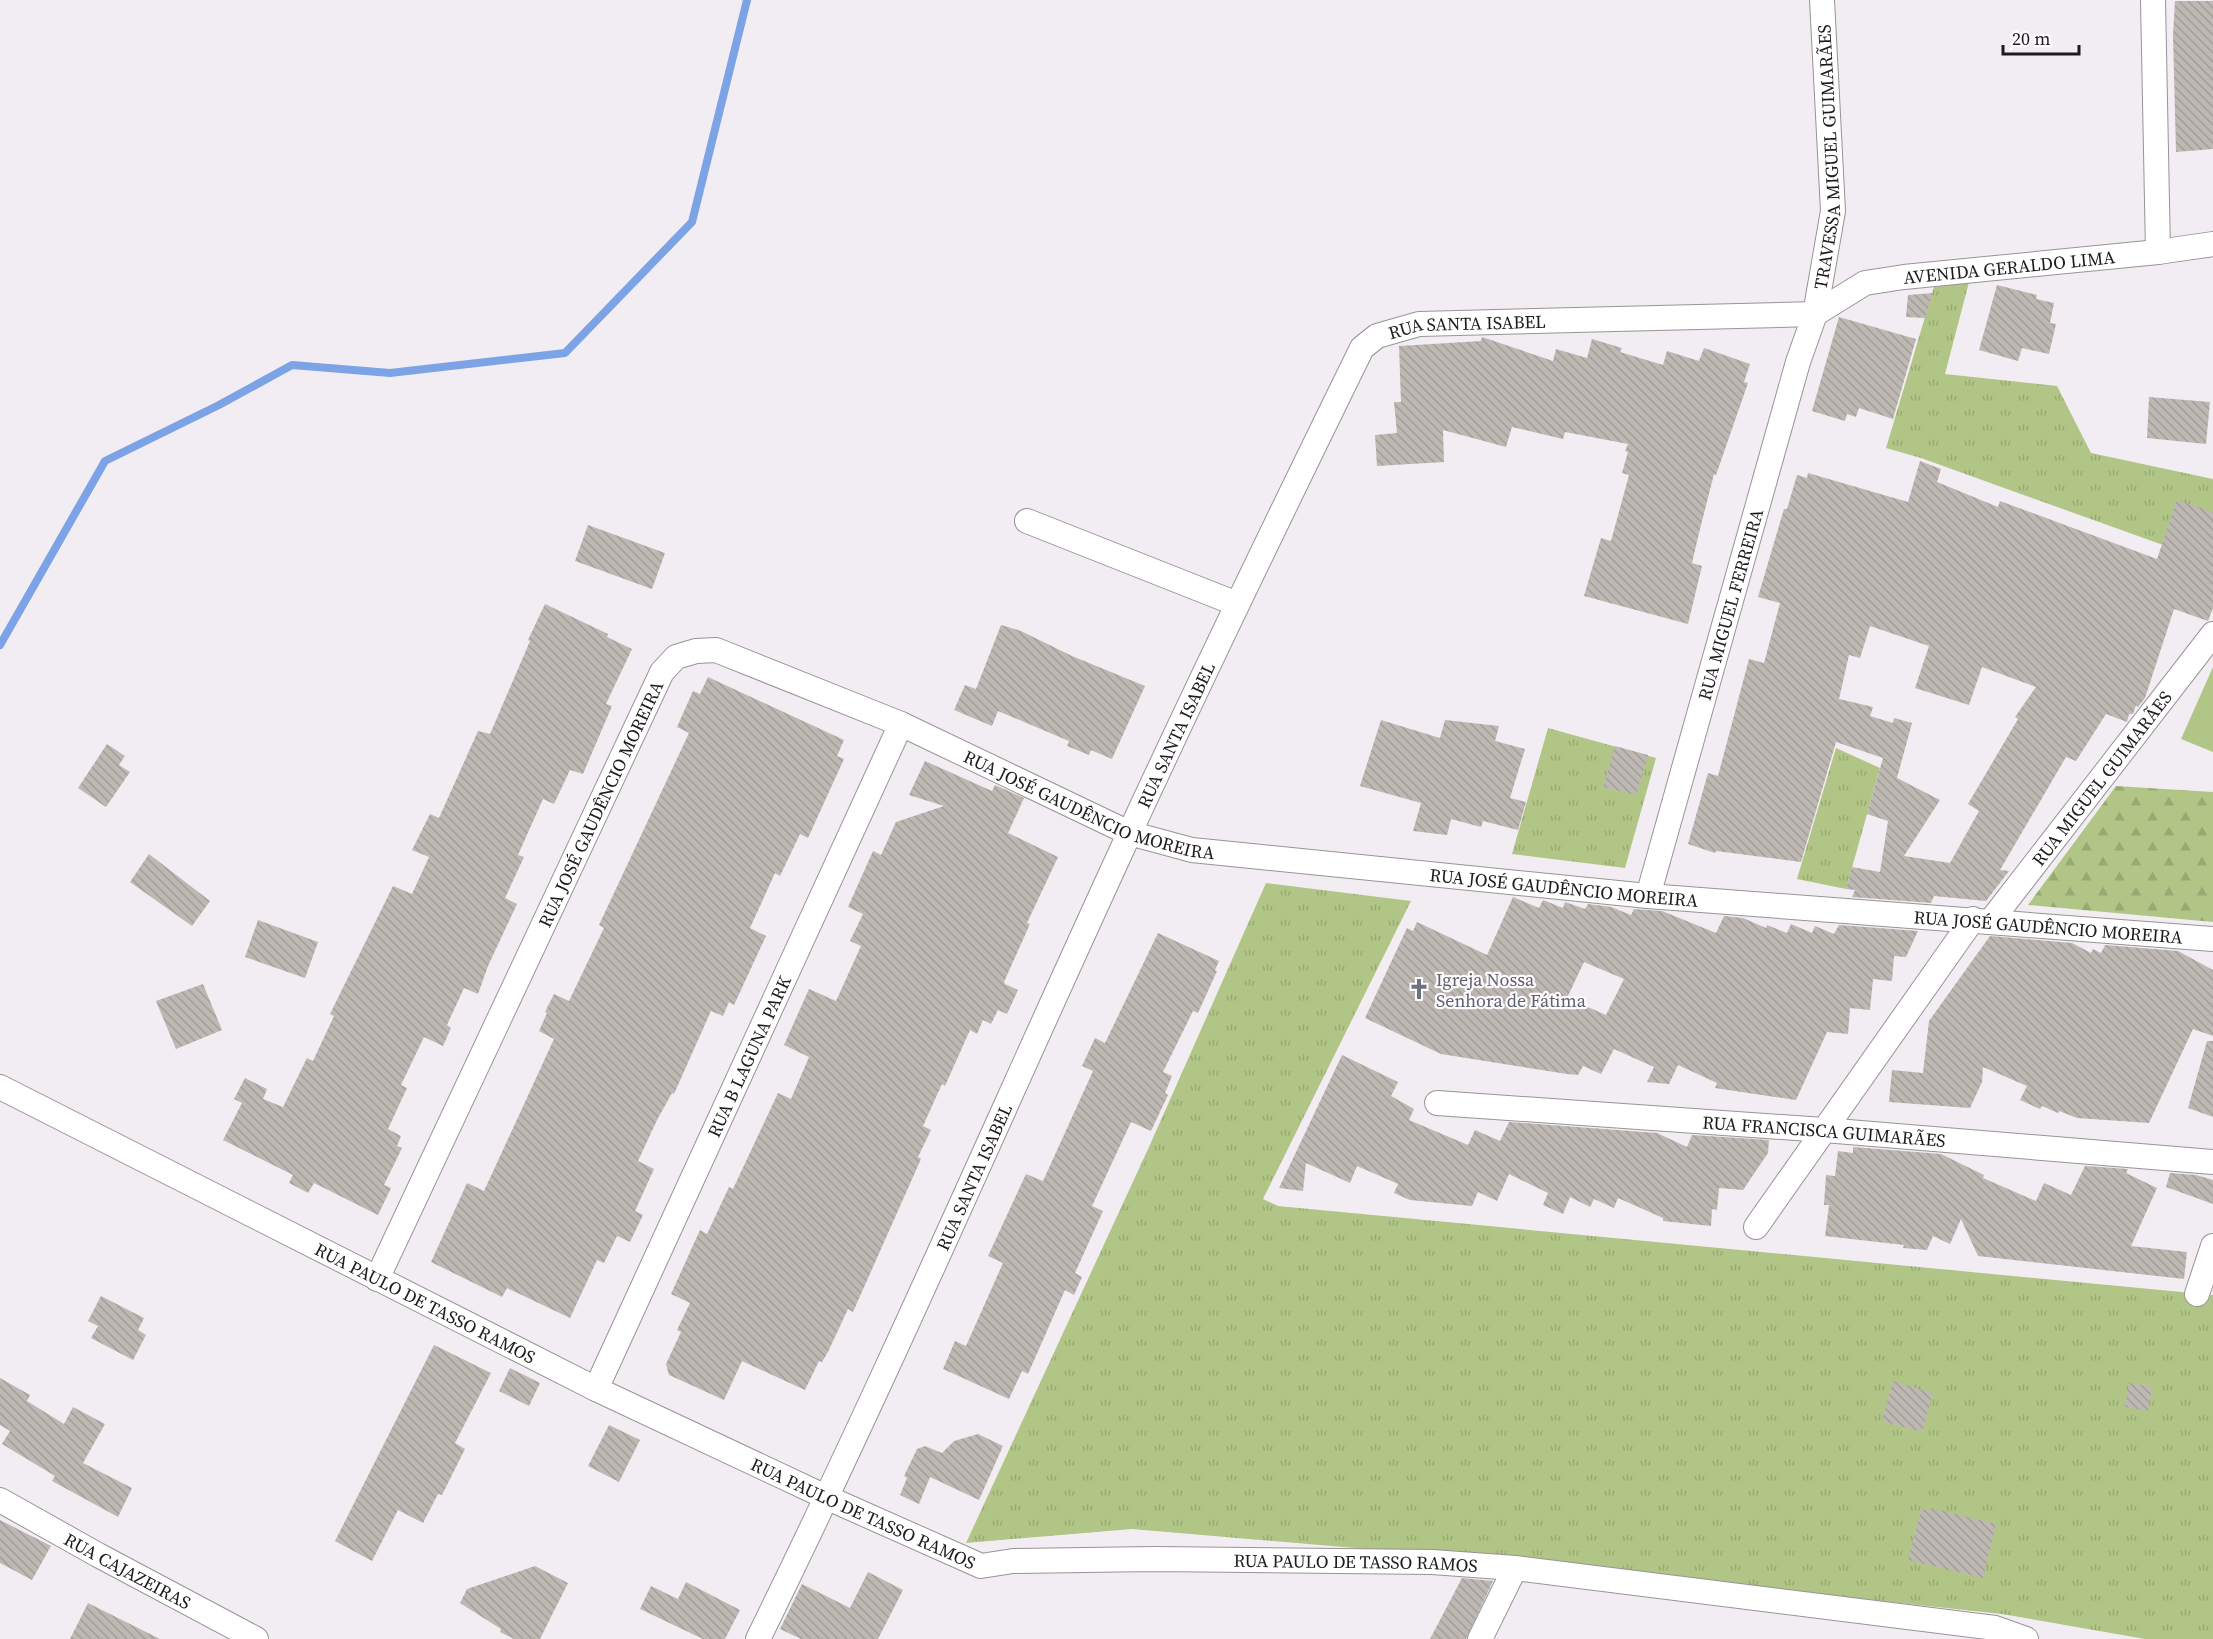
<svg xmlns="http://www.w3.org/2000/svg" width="2213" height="1639" viewBox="0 0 2213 1639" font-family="'Source Serif 4',serif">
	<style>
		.grass { fill: url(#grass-tufts) }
		.forest { fill: url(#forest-firs) }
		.pitch { fill: #b1c686 }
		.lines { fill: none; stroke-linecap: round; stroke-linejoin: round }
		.stream { stroke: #7ca3e6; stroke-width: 8 }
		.building { fill: url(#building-back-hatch); fill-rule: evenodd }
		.minor-casing { stroke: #989397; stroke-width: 26 }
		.minor { stroke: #fff; stroke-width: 24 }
		.labels { text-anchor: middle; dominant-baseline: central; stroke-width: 4.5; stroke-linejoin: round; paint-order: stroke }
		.street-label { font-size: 18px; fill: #1d1b1d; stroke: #fffafe }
		.worship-label { font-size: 18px; fill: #5b616d; stroke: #fffafe; text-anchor: start }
	</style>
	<defs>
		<pattern id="grass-tufts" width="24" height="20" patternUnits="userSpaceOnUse" patternTransform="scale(1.5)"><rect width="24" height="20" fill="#b1c686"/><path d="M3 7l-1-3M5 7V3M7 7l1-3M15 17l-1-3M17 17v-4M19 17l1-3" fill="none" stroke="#98aa73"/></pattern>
		<pattern id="forest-firs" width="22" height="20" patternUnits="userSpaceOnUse" patternTransform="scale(1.5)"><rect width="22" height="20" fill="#b1c686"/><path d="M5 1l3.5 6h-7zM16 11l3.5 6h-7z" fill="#98aa73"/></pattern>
		<pattern id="building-back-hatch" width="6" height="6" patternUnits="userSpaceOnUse" patternTransform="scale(1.5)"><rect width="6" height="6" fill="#beb8b3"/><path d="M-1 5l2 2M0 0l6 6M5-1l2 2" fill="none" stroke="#a39e9a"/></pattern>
	</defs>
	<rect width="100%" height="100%" fill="#f2edf2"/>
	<g class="grass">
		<polygon points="1969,282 1945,374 2057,386 2091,453 2213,479 2213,563 1921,458 1886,448 1934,287"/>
		<polygon points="1548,728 1656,758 1625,868 1512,854"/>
		<polygon points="1836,748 1880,768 1846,889 1797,879"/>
		<polygon points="1266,883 1411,901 1263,1199 1278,1206 2213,1295 2213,1639 2145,1639 2002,1614 1519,1562 1132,1529 966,1543 1149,1147"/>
	</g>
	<polygon class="forest" points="2116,786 2213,792 2213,922 2028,905"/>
	<polygon class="pitch" points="2213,667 2213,752 2181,739"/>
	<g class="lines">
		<polyline class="stream" points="0,645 105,461 219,405 292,365 390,373 565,353 692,222 747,0"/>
	</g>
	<g class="building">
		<polygon points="2175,1 2213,1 2213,149 2176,152 2173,35"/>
		<polygon points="1997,285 2037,295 2036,299 2054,303 2050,323 2056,324 2049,354 2022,348 2018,361 1979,350"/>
		<polygon points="1933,293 1925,318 1906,317 1908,295"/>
		<polygon points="1839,317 1916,339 1893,419 1859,408 1856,417 1847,414 1845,421 1812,411"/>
		<polygon points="1482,337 1553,361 1556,349 1587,358 1592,339 1622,348 1620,352 1663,365 1667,351 1699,361 1704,348 1750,364 1744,382 1748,383 1716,475 1714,474 1699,533 1692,563 1702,566 1688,624 1584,596 1601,538 1611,541 1629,475 1622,473 1628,452 1625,451 1628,444 1565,432 1563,439 1512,427 1506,447 1443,430 1444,462 1377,466 1375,435 1397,433 1394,402 1401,402 1399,346 1481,341"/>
		<polygon points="2149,397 2210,402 2206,444 2147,438"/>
		<path d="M1920 461 1941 469 1937 482 1998 507 2000 501 2157 559 2177 500 2213 512V608L2208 621 2174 609 2145 698 2138 707 2136 705 2133 714H2129L2127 722 2106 714 2076 761 2066 757 2000 870 2009 871 1986 901 1934 896 1931 903 1852 897 1855 890 1846 889 1852 867 1880 872 1888 821 1867 814 1883 758 1836 742 1801 862 1716 851 1715 853 1688 844 1708 773 1718 776 1749 659 1764 663 1780 603 1758 597 1784 509H1787L1797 475 1807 478 1808 473 1908 502ZM1870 626 1929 646 1915 688 1969 705 1982 667 2036 687 2015 717 2018 719 1968 804 1979 811 1950 863 1904 856 1940 800 1897 778 1912 723 1894 718 1893 723 1870 716 1873 707 1839 699 1849 655 1860 658Z"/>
		<polygon points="588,525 665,553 652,589 575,561"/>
		<polygon points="545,604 608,634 607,637 632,649 606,704 612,706 583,774 570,770 554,804 543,799 518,855 524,857 505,898 517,904 488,966 478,994 464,988 447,1025 451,1028 443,1046 424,1037 401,1085 407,1088 388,1129 401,1136 397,1146 402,1148 384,1185 391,1188 378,1215 314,1183 308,1193 289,1183 293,1175 223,1140 242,1103 234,1099 245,1078 267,1089 263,1099 283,1107 307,1058 313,1061 334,1016 330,1014 393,886 412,894 429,857 412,850 430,814 439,818 478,731 490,734 530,641 528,640"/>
		<polygon points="1001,625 1021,631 1072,656 1145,686 1112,759 1091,750 1089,755 1067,746 1069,741 998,711 992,726 954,710 965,685 976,689"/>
		<polygon points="708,677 844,740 837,756 844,759 808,838 800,834 780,876 775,873 750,928 766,936 734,1005 729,1002 723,1016 711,1011 674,1094 672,1093 657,1120 638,1161 654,1169 635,1211 643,1215 630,1242 617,1236 604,1263 597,1260 570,1318 507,1288 502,1297 431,1262 467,1183 484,1191 554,1039 539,1031 547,1013 545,1012 554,994 569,1001 604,928 599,925 689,733 677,727 693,691 700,694"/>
		<polygon points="1381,720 1440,738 1445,720 1499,726 1495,741 1525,749 1510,798 1526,802 1518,830 1483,821 1481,827 1451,819 1447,835 1413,831 1421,803 1360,786"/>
		<polygon points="107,744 125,756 119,765 130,772 106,807 78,788"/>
		<polygon points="1615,746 1648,755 1636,795 1603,787"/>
		<polygon points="925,761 992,791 995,785 1024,798 1008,833 1058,857 1027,923 1030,924 1004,982 1005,984 1018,990 1007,1014 998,1010 991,1024 983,1020 977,1034 970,1030 945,1086 942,1084 923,1126 931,1130 918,1157 921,1159 853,1312 848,1309 828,1352 822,1362 819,1361 805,1390 742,1361 724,1400 669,1375 666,1364 681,1332 677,1330 690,1303 671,1294 700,1230 707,1234 729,1187 733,1189 778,1093 791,1099 809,1057 784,1045 809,989 836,1001 861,946 850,941 863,914 848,907 873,851 881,855 896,822 944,806 909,795"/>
		<polygon points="149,854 210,901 192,926 130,882"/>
		<path d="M1513 897 1539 908 1543 900 1563 908 1565 902 1585 909 1588 904 1611 907 1631 915 1634 909 1662 911 1716 933 1724 916 1743 918 1766 928 1767 925 1787 933 1791 924 1812 933 1815 926 1834 934 1839 925 1918 931 1906 957 1894 956 1892 981 1873 979 1870 1010 1850 1008 1848 1034 1827 1032 1796 1100 1715 1088 1717 1083 1678 1065 1669 1084 1647 1082 1654 1067 1614 1049 1601 1074 1583 1066 1578 1075 1567 1074 1441 1054 1365 1018 1407 928 1413 931 1417 922 1487 955ZM1584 962 1624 979 1606 1015 1567 998Z"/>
		<polygon points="258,920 318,942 305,978 245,957"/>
		<polygon points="1158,933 1219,961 1215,970 1217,971 1198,1013 1193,1011 1163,1072 1172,1076 1165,1093 1168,1095 1151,1131 1131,1122 1092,1206 1103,1211 1075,1273 1082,1277 1074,1295 1065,1290 1028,1374 1022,1371 1009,1399 943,1369 955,1341 966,1346 1003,1263 988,1256 1026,1174 1043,1181 1093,1071 1082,1066 1095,1038 1105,1043"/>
		<polygon points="1990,936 2072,943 2091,953 2093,949 2101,953 2105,945 2178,951 2213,970 2213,1036 2193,1029 2149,1123 2077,1118 2059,1111 2058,1113 2042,1106 2040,1109 2020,1100 2027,1086 1983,1067 1982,1082 1970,1108 1889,1102 1892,1070 1923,1073 1929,1021"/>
		<polygon points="203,984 222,1030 176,1049 156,1001"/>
		<polygon points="2207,1041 2213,1041 2213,1117 2188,1108"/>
		<polygon points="1342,1055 1398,1082 1391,1096 1414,1109 1409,1120 1468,1145 1475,1130 1500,1141 1509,1122 1657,1133 1687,1147 1692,1135 1769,1140 1768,1153 1743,1190 1719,1188 1717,1210 1712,1209 1711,1226 1663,1221 1663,1218 1618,1198 1614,1208 1594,1199 1590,1207 1570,1197 1563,1214 1543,1205 1548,1193 1509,1174 1497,1201 1478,1192 1472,1206 1410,1200 1394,1193 1398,1184 1357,1166 1350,1183 1306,1163 1303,1191 1279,1188"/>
		<polygon points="1853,1147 1941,1154 1984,1175 1983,1178 2036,1201 2044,1183 2071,1195 2085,1166 2128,1169 2126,1173 2157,1188 2131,1246 2187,1252 2184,1279 1978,1256 1961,1219 1950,1244 1933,1236 1927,1250 1903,1248 1904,1245 1825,1236 1829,1205 1824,1205 1826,1175 1835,1176 1838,1151 1853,1153"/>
		<polygon points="2170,1173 2196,1175 2213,1180 2213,1204 2166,1187"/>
		<polygon points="101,1296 144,1318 138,1330 146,1335 133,1360 91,1338 98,1326 88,1321"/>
		<polygon points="434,1345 491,1373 455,1443 465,1449 442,1495 438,1494 423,1523 398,1510 372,1561 335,1541"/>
		<polygon points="510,1368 540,1383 529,1406 499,1391"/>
		<polygon points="0,1378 30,1395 27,1401 64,1424 73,1407 105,1424 83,1463 132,1488 118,1517 52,1481 55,1476 2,1444 10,1431 0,1425"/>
		<polygon points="1893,1381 1933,1393 1922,1432 1882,1421"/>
		<polygon points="2129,1383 2152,1387 2148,1411 2125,1407"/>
		<polygon points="609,1425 640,1440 619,1482 588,1466"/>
		<polygon points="978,1434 1003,1446 979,1500 930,1477 919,1504 900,1495 907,1478 904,1476 917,1449 925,1446 942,1453 954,1441"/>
		<polygon points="1931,1508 1996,1524 1983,1578 1908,1560 1921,1509 1930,1511"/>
		<polygon points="0,1520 51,1546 32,1580 0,1563"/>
		<polygon points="535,1566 568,1583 540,1639 514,1639 500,1632 501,1629 460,1603 467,1589"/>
		<polygon points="868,1572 903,1590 878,1639 801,1639 780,1629 802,1584 850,1608"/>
		<polygon points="1462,1578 1493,1581 1466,1639 1430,1639"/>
		<polygon points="686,1582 740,1610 725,1639 703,1639 640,1609 651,1586 678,1599"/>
		<polygon points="88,1603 160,1639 70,1639"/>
	</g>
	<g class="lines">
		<defs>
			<g id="minor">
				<polyline points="2153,0 2158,252"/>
				<path id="s1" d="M1815 314 1865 283 1904 277 2158 252 2213 244"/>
				<polyline points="1027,521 1237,604"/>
				<path id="s2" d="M1648 896 1798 362 1815 314 1833 211 1822 0"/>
				<path id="s3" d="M1990 922 2213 634"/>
				<path id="s4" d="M0 1087 596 1389 828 1498 981 1566 1013 1561 1154 1559 1432 1562 1515 1568 1995 1628 2026 1639"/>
				<path id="s5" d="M1437 1103 1824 1130 2213 1162"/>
				<polyline points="1756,1227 1973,919"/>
				<path id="s6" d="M377 1279 662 672 676 657 696 651 716 650 901 724 1129 833 1192 850 1648 896 2213 939"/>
				<polyline points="2197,1294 2213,1246"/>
				<path id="s7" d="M596 1389 901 724"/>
				<path id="s8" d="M0 1500 98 1555 256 1639"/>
				<path id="s9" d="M758 1639C889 1373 1006 1101 1130 832 1205 670 1283 509 1362 348L1377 336 1419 324 1815 314"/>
				<polyline points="1480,1639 1515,1568"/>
			</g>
		</defs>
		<use href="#minor" class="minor-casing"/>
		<use href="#minor" class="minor"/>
	</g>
	<defs>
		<symbol id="church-bare" viewBox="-9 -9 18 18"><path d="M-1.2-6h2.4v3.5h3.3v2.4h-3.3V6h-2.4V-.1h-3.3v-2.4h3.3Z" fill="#6b7280" stroke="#fffafe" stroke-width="2.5" paint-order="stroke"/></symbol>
	</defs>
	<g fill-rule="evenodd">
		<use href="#church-bare" x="1404" y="974" width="30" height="30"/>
	</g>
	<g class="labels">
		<g class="street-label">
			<text stroke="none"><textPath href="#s2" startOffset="764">TRAVESSA MIGUEL GUIMARÃES</textPath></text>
			<text stroke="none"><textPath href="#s1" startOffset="204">AVENIDA GERALDO LIMA</textPath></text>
			<text stroke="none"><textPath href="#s9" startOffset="1536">RUA SANTA ISABEL</textPath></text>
			<text stroke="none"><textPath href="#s2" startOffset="303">RUA MIGUEL FERREIRA</textPath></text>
			<text stroke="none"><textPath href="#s9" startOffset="996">RUA SANTA ISABEL</textPath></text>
			<text stroke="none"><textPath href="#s3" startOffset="182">RUA MIGUEL GUIMARÃES</textPath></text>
			<text stroke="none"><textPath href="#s6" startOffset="1137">RUA JOSÉ GAUDÊNCIO MOREIRA</textPath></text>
			<text stroke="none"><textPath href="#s6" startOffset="525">RUA JOSÉ GAUDÊNCIO MOREIRA</textPath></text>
			<text stroke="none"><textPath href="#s6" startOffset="1623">RUA JOSÉ GAUDÊNCIO MOREIRA</textPath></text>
			<text stroke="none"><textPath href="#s6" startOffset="2109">RUA JOSÉ GAUDÊNCIO MOREIRA</textPath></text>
			<text stroke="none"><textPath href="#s7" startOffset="366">RUA B LAGUNA PARK</textPath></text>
			<text stroke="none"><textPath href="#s5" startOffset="388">RUA FRANCISCA GUIMARÃES</textPath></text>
			<text stroke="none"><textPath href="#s9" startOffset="510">RUA SANTA ISABEL</textPath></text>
			<text stroke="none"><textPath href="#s4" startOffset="477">RUA PAULO DE TASSO RAMOS</textPath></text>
			<text stroke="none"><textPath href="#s4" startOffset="963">RUA PAULO DE TASSO RAMOS</textPath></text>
			<text stroke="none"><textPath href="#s4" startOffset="1467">RUA PAULO DE TASSO RAMOS</textPath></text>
			<text stroke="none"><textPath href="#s8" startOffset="146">RUA CAJAZEIRAS</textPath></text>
		</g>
		<g class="worship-label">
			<text x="1436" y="979">Igreja Nossa<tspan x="1436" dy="21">Senhora de Fátima</tspan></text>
		</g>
	</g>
	<path d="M2003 45v9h76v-9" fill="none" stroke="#1d1b1d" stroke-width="3"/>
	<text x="2012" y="45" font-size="18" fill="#1d1b1d" stroke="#fffafe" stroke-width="4.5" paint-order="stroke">20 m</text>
</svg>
